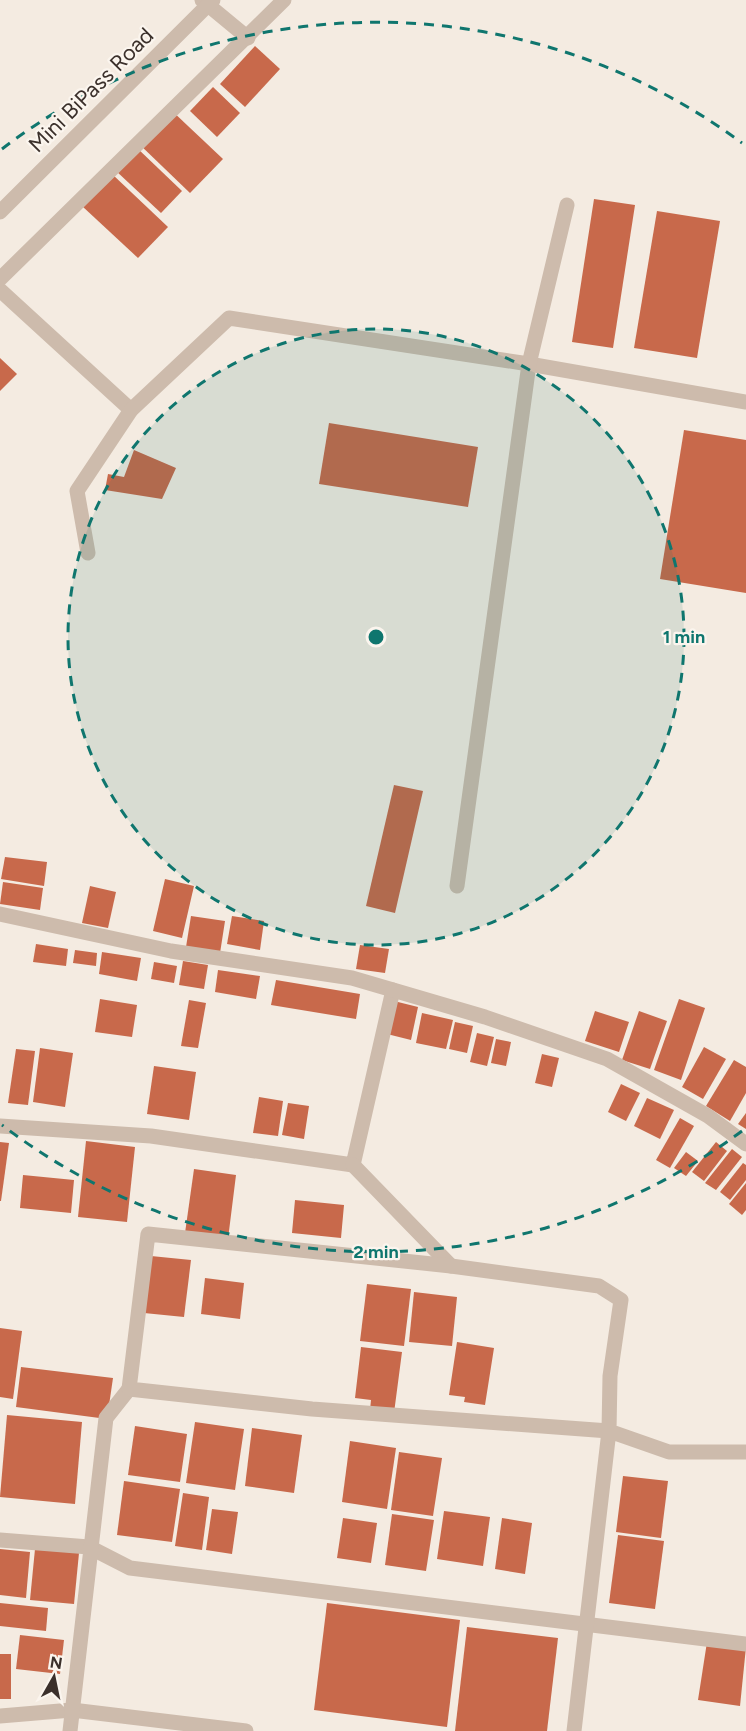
<svg xmlns="http://www.w3.org/2000/svg" width="746" height="1731" viewBox="0 0 746 1731" font-family="Figtree,sans-serif">
	<style>
		.building { fill: #c8694b }
		.lines { fill: none; stroke-linecap: round; stroke-linejoin: round }
		.minor { stroke: #cdbbac; stroke-width: 15 }
		.tertiary { stroke: #cdbbac; stroke-width: 15 }
		.ring { fill: none; stroke: #0f766e; stroke-width: 3; stroke-dasharray: 10 8 }
		.labels { text-anchor: middle; dominant-baseline: central; stroke-width: 4.5; stroke-linejoin: round; paint-order: stroke }
		.street-label { font-size: 22px; fill: #3b302b; stroke: #fbf5ee }
		.centre { fill: #0f766e; stroke: #fbf5ee; stroke-width: 3 }
		.ring-label { font-size: 18px; text-anchor: middle; font-weight: bold; fill: #0f766e; stroke: #fbf5ee; stroke-width: 4.5; stroke-linejoin: round; paint-order: stroke }
	</style>
	<rect width="100%" height="100%" fill="#f4ebe1"/>
	<g class="building">
		<polygon points="255,46 280,69 245,107 220,84"/>
		<polygon points="213,87 240,113 217,137 190,111"/>
		<polygon points="170,109 223,159 190,193 137,142"/>
		<polygon points="136,147 182,191 161,213 115,170"/>
		<polygon points="112,174 168,227 138,258 82,206"/>
		<polygon points="594,199 635,205 613,348 572,342"/>
		<polygon points="657,211 720,221 697,358 634,348"/>
		<polygon points="0,358 17,374 0,391"/>
		<polygon points="329,423 478,447 468,507 319,484"/>
		<polygon points="684,430 746,440 746,593 660,579"/>
		<polygon points="134,450 176,468 162,499 105,490 108,474 124,477"/>
		<polygon points="394,785 423,791 395,913 366,906"/>
		<polygon points="5,857 47,862 44,886 1,879"/>
		<polygon points="165,879 194,886 182,938 153,931"/>
		<polygon points="3,882 43,888 40,910 0,904"/>
		<polygon points="90,886 116,892 108,928 82,923"/>
		<polygon points="191,916 225,921 220,953 186,947"/>
		<polygon points="232,916 264,921 260,950 227,944"/>
		<polygon points="36,944 68,949 66,966 33,962"/>
		<polygon points="360,945 389,949 385,973 356,969"/>
		<polygon points="75,950 97,953 96,966 73,963"/>
		<polygon points="102,952 141,958 137,981 99,974"/>
		<polygon points="183,961 208,965 204,989 179,985"/>
		<polygon points="154,962 177,966 174,983 151,979"/>
		<polygon points="218,970 260,976 256,999 215,992"/>
		<polygon points="276,980 360,994 356,1019 271,1005"/>
		<polygon points="100,999 137,1005 132,1037 95,1032"/>
		<polygon points="679,999 705,1008 681,1080 654,1070"/>
		<polygon points="189,1000 206,1003 198,1048 181,1046"/>
		<polygon points="394,1001 418,1007 411,1040 387,1034"/>
		<polygon points="595,1011 629,1022 619,1052 585,1041"/>
		<polygon points="639,1011 667,1021 650,1069 622,1060"/>
		<polygon points="422,1013 453,1020 446,1049 416,1043"/>
		<polygon points="455,1022 473,1026 467,1053 449,1049"/>
		<polygon points="477,1033 494,1037 487,1066 470,1062"/>
		<polygon points="496,1039 511,1042 506,1066 491,1063"/>
		<polygon points="704,1047 726,1059 703,1099 682,1087"/>
		<polygon points="40,1048 73,1053 65,1107 33,1102"/>
		<polygon points="16,1049 35,1051 28,1105 8,1103"/>
		<polygon points="542,1054 559,1058 552,1087 535,1083"/>
		<polygon points="734,1060 746,1067 746,1093 730,1121 706,1106"/>
		<polygon points="154,1066 196,1072 189,1120 147,1114"/>
		<polygon points="621,1084 640,1093 626,1121 608,1112"/>
		<polygon points="259,1097 283,1101 278,1136 253,1133"/>
		<polygon points="647,1098 674,1110 660,1139 634,1126"/>
		<polygon points="288,1103 309,1106 304,1139 282,1135"/>
		<polygon points="746,1113 746,1129 738,1124"/>
		<polygon points="680,1118 694,1126 670,1168 656,1160"/>
		<polygon points="86,1141 135,1147 127,1222 78,1217"/>
		<polygon points="0,1142 9,1143 1,1201 0,1201"/>
		<polygon points="716,1142 727,1151 704,1181 692,1172"/>
		<polygon points="732,1149 742,1157 716,1190 705,1183"/>
		<polygon points="686,1152 698,1161 686,1176 674,1168"/>
		<polygon points="743,1163 746,1165 746,1180 730,1200 720,1192"/>
		<polygon points="194,1169 236,1175 228,1239 185,1233"/>
		<polygon points="23,1175 74,1180 71,1213 20,1208"/>
		<polygon points="746,1183 746,1210 742,1215 729,1204"/>
		<polygon points="295,1200 344,1205 341,1238 292,1233"/>
		<polygon points="151,1256 191,1260 184,1317 144,1313"/>
		<polygon points="205,1278 244,1283 240,1319 201,1314"/>
		<polygon points="367,1284 411,1289 404,1346 360,1341"/>
		<polygon points="414,1292 457,1297 452,1346 409,1342"/>
		<polygon points="0,1328 22,1331 13,1399 0,1397"/>
		<polygon points="457,1342 494,1348 485,1405 464,1402 465,1397 449,1395"/>
		<polygon points="361,1347 402,1352 394,1413 370,1410 371,1400 355,1398"/>
		<polygon points="21,1367 113,1378 107,1419 16,1407"/>
		<polygon points="7,1415 82,1422 75,1504 0,1497"/>
		<polygon points="195,1422 244,1429 235,1490 186,1483"/>
		<polygon points="135,1426 187,1434 180,1482 128,1475"/>
		<polygon points="252,1428 302,1435 294,1493 245,1486"/>
		<polygon points="350,1441 396,1448 387,1509 342,1502"/>
		<polygon points="399,1452 442,1458 433,1516 391,1510"/>
		<polygon points="623,1476 668,1481 661,1538 616,1532"/>
		<polygon points="124,1481 180,1489 172,1542 117,1535"/>
		<polygon points="183,1493 209,1497 202,1550 175,1546"/>
		<polygon points="212,1509 238,1512 232,1554 206,1550"/>
		<polygon points="444,1511 490,1517 483,1566 437,1559"/>
		<polygon points="392,1514 434,1520 426,1571 385,1565"/>
		<polygon points="343,1518 377,1523 371,1563 337,1558"/>
		<polygon points="502,1518 532,1523 525,1574 495,1569"/>
		<polygon points="618,1535 664,1541 655,1609 609,1603"/>
		<polygon points="0,1549 30,1552 26,1598 0,1595"/>
		<polygon points="35,1549 79,1553 74,1604 30,1600"/>
		<polygon points="0,1603 48,1608 46,1631 0,1626"/>
		<polygon points="327,1603 460,1620 447,1727 314,1710"/>
		<polygon points="467,1627 558,1638 547,1731 455,1731"/>
		<polygon points="20,1635 64,1640 60,1674 16,1669"/>
		<polygon points="707,1642 746,1647 740,1706 698,1700"/>
		<rect x="0" y="1654" width="11" height="45"/>
	</g>
	<g class="lines">
		<g class="minor">
			<polyline points="202,0 248,38"/>
			<polyline points="0,290 131,410"/>
			<polyline points="88,553 77,491 131,410 229,318 529,364 746,402"/>
			<polyline points="457,886 529,364 567,205"/>
			<polyline points="0,1126 151,1136 353,1165 393,990"/>
			<polyline points="353,1165 451,1266"/>
			<polyline points="0,1540 89,1547 130,1568 746,1644"/>
			<polyline points="0,1716 72,1710 246,1731"/>
			<polyline points="70,1731 106,1418 129,1389"/>
			<polyline points="574,1731 609,1431 610,1376 621,1300 599,1286 451,1266 148,1234 129,1389 312,1409 609,1431 669,1452 746,1452"/>
		</g>
		<g class="tertiary">
			<polyline points="0,212 213,0"/>
			<polyline points="0,279 284,0"/>
			<polyline points="0,914 171,951 352,978 485,1017 607,1059 708,1116 746,1144"/>
		</g>
	</g>
	<circle cx="376" cy="637" r="308" fill="#0f766e" fill-opacity=".12"/>
	<g class="ring">
		<circle cx="376" cy="637" r="308"/>
		<path d="M742 1131A615 615 0 0 1 2 1125M2 149A615 615 0 0 1 742 143"/>
	</g>
	<g class="labels">
		<g class="street-label">
			<text transform="translate(91 90) rotate(-45)">Mini BiPass Road</text>
		</g>
	</g>
	<circle cx="376" cy="637" r="9" class="centre"/>
	<g class="ring-label">
		<text x="684" y="643">1 min</text>
		<text x="376" y="1258">2 min</text>
	</g>
	<g transform="translate(54 1677) rotate(9)" stroke="#fbf5ee" stroke-width="4.5" paint-order="stroke">
	<path d="M0-4.5L10 22L0 15L-10 22Z" fill="#3b302b"/>
	<text y="-9" font-size="16" font-weight="bold" text-anchor="middle" fill="#3b302b">N</text>
	</g>
</svg>
